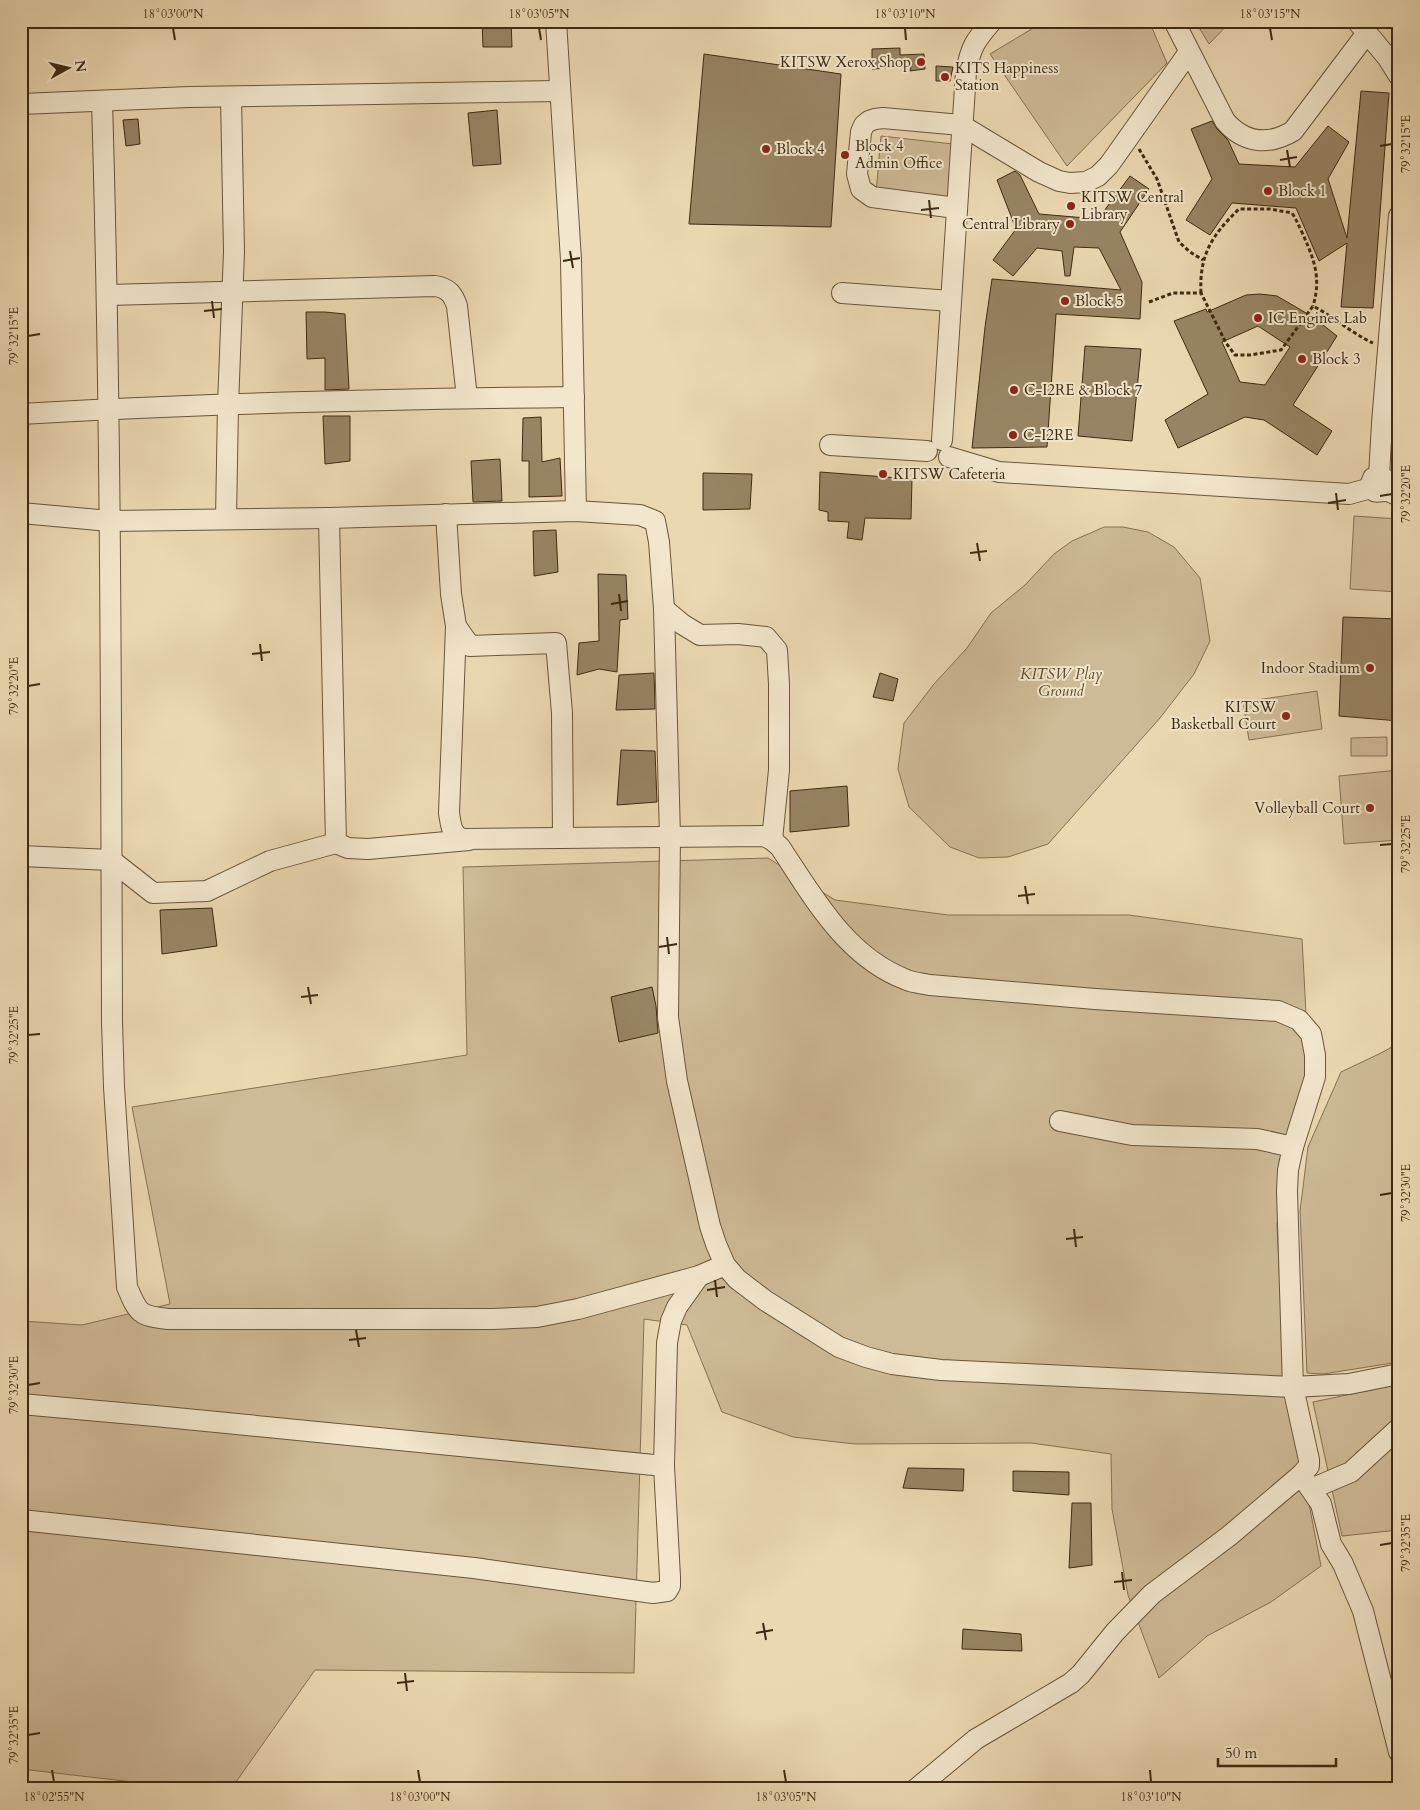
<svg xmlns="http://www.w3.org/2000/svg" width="1420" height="1810" viewBox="0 0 1420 1810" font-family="Cardo,serif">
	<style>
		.green { fill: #ceba96; stroke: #867254 }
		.building { fill: #988464; stroke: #3f2a11; fill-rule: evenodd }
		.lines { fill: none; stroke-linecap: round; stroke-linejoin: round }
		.minor-casing { stroke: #6a5639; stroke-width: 22 }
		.path { stroke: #3f2a11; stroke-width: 3; stroke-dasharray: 4 2.5; stroke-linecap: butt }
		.minor { stroke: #f2e6cc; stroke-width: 20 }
		.ticks { fill: none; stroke: #3f2a11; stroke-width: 2 }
		.poi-dot { fill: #8f2418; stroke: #f2e6cc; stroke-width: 2 }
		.labels { text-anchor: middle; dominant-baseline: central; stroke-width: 4; stroke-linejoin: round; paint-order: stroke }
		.poi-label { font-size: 15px; fill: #3f2a11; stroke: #f2e6cc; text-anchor: start }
		.park-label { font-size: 15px; font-style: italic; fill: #5c472c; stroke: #f2e6cc }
		.neatline { fill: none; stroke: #3f2a11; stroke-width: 2 }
		.ticks-label { font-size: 12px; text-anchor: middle; fill: #3f2a11 }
	</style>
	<rect width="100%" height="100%" fill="#ebd8b1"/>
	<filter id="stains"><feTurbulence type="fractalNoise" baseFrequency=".004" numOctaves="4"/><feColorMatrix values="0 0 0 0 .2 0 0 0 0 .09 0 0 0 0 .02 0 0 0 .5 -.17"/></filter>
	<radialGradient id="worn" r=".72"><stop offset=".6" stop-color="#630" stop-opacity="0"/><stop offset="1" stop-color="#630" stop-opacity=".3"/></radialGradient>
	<g class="green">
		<polygon points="1045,21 1149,21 1167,63 1067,166 990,54"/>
		<polygon points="1195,21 1231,21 1209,44"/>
		<polygon points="881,136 953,144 949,203 876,193"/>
		<polygon points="1354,516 1399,519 1399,592 1350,589"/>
		<polygon points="1104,527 1123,527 1148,532 1174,547 1200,578 1210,641 1194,674 1160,718 1048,844 1008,857 979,858 950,847 909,807 898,769 904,723 934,684 967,648 991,613 1025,585 1054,554 1072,541"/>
		<polygon points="1317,691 1322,729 1249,740 1243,702"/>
		<polygon points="1387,737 1387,756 1351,756 1351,738"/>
		<polygon points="1399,770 1399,840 1344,844 1339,776"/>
		<polygon points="768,858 835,900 948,915 1129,915 1302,939 1309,1068 1277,1224 1284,1374 1321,1566 1271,1602 1207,1636 1159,1678 1128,1595 1112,1509 1111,1454 1031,1443 855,1444 793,1437 722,1412 687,1325 644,1319 634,1673 315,1670 231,1789 193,1789 21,1769 21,1321 82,1325 170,1304 132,1107 467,1055 463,867"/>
		<polygon points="1399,1043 1399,1362 1323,1374 1307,1373 1300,1211 1308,1147 1341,1072 1381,1053"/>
		<polygon points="1399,1384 1399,1530 1342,1536 1313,1402"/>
	</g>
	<g class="building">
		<polygon points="482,21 511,21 512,47 483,47"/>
		<polygon points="900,48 900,55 924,54 925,69 910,71 911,67 872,69 872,49"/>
		<polygon points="704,54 841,74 831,227 689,224"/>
		<polygon points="936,66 953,67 950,81 936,81"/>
		<polygon points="1361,91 1389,93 1373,308 1341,307 1347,243 1319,261 1296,208 1232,203 1210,235 1186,220 1212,179 1191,129 1212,121 1217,129 1228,140 1239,164 1295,167 1328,126 1349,142 1328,179 1347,238"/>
		<polygon points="497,110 501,164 473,166 468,113"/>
		<polygon points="138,119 140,144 126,146 123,120"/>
		<polygon points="1015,171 1020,175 1039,214 1098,219 1130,176 1149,189 1120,232 1142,282 1140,319 1056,314 1047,447 972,448 985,327 992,279 1121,290 1099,248 1074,247 1070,276 1065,276 1062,251 1037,248 1013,276 993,260 1016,229 997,180"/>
		<path d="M1260 294 1277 296 1313 317 1337 336 1293 405 1332 431 1317 455 1264 420 1245 417 1178 448 1165 420 1208 394 1174 321 1206 309 1207 312 1246 295ZM1258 326 1290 347 1265 385 1240 382 1222 342Z"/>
		<polygon points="306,312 325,312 345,314 349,389 325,390 325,358 307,359"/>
		<polygon points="1085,346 1141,349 1132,441 1078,436"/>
		<polygon points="323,416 350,416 350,461 325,464"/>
		<polygon points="541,417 542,462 560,458 562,496 529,497 529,461 522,461 523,418"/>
		<polygon points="500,459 502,501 473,502 471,461"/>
		<polygon points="820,472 912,479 911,519 865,518 862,540 847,538 849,522 828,521 828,512 819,510"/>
		<polygon points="703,473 752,474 750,509 703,510"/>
		<polygon points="556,530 558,572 534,576 533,531"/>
		<polygon points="598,574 626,575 628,619 620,620 617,672 599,669 577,675 579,643 599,641"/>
		<polygon points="1343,617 1399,619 1399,721 1339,716"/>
		<polygon points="654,673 655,709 616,710 619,675"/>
		<polygon points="880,673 898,679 893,701 873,697"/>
		<polygon points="621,750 655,751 657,802 617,805"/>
		<polygon points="847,786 849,826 790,832 790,791"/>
		<polygon points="212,908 217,946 162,954 160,910"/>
		<polygon points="652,987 656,1006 658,1033 619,1042 611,997"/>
		<polygon points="908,1468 964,1469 963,1491 903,1488"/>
		<polygon points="1013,1471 1069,1472 1069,1495 1013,1491"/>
		<polygon points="1072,1503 1091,1503 1092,1565 1069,1568"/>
		<polygon points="963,1629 1021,1634 1022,1651 962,1649"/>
	</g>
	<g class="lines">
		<defs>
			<g id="minor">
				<polyline points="556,21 571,260 576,511"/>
				<path d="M1174 21 1225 121C1244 143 1268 146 1293 131L1367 33"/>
				<polyline points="1357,21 1387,57 1399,76"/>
				<path d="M102 101C111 407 111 714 112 1021L114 1087 127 1287C138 1313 139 1316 168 1319H493L537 1317 578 1309 699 1276 725 1265"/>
				<polyline points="21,104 189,97 560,91"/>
				<polyline points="956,208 872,197 861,189 857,174 861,132 864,125 869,121 875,119 883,118 961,125 1039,172 1059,181 1070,183 1086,182 1098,176 1109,165 1189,52"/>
				<polyline points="842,293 951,301"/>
				<path d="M108 295 435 286C448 288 453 294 457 306L467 398"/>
				<path d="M21 414C205 403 390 399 574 397"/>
				<path d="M942 440 966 72C971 46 975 41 992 21"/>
				<polyline points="830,445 927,451"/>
				<polyline points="949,457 999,472 1349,494 1371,488"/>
				<polyline points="1379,476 1382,423 1399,216"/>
				<path d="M1384 491 1387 485 1385 479 1379 476 1373 478 1370 486C1375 495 1378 491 1385 491 1389 491 1395 494 1399 496"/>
				<polyline points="21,513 110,521 329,518 576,511 640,515 655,521 659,542 664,609 670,837 668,1017 677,1081 710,1226 716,1244 725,1265 737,1279 766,1301 839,1347 866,1357 892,1364 941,1370 1293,1387 1349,1384 1399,1374"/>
				<polyline points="446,514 451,594 456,626 470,646 556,643 562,713 563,838"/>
				<polyline points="329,518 336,843 348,848 368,849 469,840"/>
				<polyline points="226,519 228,405 234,252 231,97"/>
				<polyline points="664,609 682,624 700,635 738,634 766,637 777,650 779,684 779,770 772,840"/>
				<path d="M456 626 449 813C451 825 451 834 462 839L764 836 772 840 780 847C814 898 846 957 907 980 914 983 922 983 930 985L1095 999 1278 1011 1299 1020 1311 1034 1315 1055V1077L1293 1147 1288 1170 1287 1191 1293 1387 1309 1460V1466L1301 1475 1229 1536 1152 1594 1115 1632 1081 1674 1071 1683 976 1739 916 1789"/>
				<polyline points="21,856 111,860 153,893 207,891 270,861 336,843"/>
				<polyline points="1060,1121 1132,1135 1257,1139 1293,1147"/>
				<polyline points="21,1404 155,1416 664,1466"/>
				<polyline points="1301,1475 1321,1504 1331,1544 1343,1564 1363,1611 1399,1752"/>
				<polyline points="1311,1489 1351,1472 1399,1428"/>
				<polyline points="21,1520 474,1568 653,1593 667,1591 670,1586 670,1577 664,1466 667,1343 671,1321 677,1307 699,1276"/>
			</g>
		</defs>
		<use href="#minor" class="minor-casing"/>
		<g class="path">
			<polyline points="1139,149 1157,179 1179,242 1190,252 1203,260"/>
			<path d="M1201 293C1199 255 1212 235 1239 209H1270L1292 213C1296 219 1298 224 1301 230 1313 257 1322 276 1313 306"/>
			<path d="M1149 302 1173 293H1201L1226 343 1235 355H1250L1281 350 1313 306C1334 317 1351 333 1373 343"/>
		</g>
		<use href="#minor" class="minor"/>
	</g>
	<path class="ticks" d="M173 28 175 40M539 28 541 40M905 28 906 40M1270 28 1272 40M1380 146 1392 144M1287 150 1290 167M1280 160 1297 157M929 200 931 218M921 210 939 208M570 251 573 268M563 261 580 258M212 301 214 318M204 311 222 309M28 336 40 334M1336 493 1338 510M1380 496 1392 494M1328 503 1346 500M977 543 980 561M970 553 987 551M619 594 621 611M611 604 628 601M260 644 262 661M252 654 270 652M28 686 40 684M1380 845 1392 844M1025 886 1028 904M1018 896 1035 894M667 937 669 954M659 947 677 944M308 987 311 1004M301 997 318 995M28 1035 40 1034M1380 1195 1392 1193M1074 1229 1076 1247M1066 1239 1083 1237M715 1280 717 1297M707 1290 725 1287M356 1330 359 1347M349 1340 366 1338M28 1385 40 1383M1380 1545 1392 1543M1122 1572 1124 1590M1114 1582 1132 1580M763 1623 766 1640M756 1633 773 1630M405 1673 407 1691M397 1683 414 1681M28 1735 40 1733M52 1770 54 1782M418 1770 420 1782M784 1770 786 1782M1150 1770 1151 1782"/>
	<g class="poi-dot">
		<circle cx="921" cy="62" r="5"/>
		<circle cx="945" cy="77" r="5"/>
		<circle cx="766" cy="149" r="5"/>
		<circle cx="845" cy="155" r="5"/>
		<circle cx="1268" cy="191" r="5"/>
		<circle cx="1071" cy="206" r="5"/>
		<circle cx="1070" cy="224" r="5"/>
		<circle cx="1065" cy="301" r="5"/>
		<circle cx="1258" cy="318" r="5"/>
		<circle cx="1302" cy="359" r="5"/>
		<circle cx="1014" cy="390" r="5"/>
		<circle cx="1013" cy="435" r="5"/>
		<circle cx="883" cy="474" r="5"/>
		<circle cx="1370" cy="668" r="5"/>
		<circle cx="1286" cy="716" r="5"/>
		<circle cx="1370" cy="808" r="5"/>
	</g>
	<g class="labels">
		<g class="poi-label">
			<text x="911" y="62" text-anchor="end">KITSW Xerox Shop</text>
			<text x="955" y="68">KITS Happiness<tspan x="955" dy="17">Station</tspan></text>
			<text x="855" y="146">Block 4<tspan x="855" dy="17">Admin Office</tspan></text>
			<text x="776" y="149">Block 4</text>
			<text x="1278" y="191">Block 1</text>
			<text x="1081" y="197">KITSW Central<tspan x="1081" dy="17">Library</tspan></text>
			<text x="1060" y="224" text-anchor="end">Central Library</text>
			<text x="1075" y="301">Block 5</text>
			<text x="1268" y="318">IC Engines Lab</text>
			<text x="1312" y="359">Block 3</text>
			<text x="1024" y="390">C-I2RE &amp; Block 7</text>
			<text x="1023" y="435">C-I2RE</text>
			<text x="893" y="474">KITSW Cafeteria</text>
			<text x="1360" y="668" text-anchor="end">Indoor Stadium</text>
			<text x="1276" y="707" text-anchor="end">KITSW<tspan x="1276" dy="17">Basketball Court</tspan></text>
			<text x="1360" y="808" text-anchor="end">Volleyball Court</text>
		</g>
		<g class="park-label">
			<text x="1061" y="674">KITSW Play<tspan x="1061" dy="17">Ground</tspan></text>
		</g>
	</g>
	<rect width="1420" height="1810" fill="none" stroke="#ebd8b1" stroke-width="55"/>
	<g transform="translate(68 68) rotate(82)" stroke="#f2e6cc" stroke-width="4" paint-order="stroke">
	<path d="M0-4L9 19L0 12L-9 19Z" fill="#3f2a11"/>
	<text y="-8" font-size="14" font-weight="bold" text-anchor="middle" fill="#3f2a11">N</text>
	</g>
	<path d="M1218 1758v8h118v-8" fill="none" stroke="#3f2a11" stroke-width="2.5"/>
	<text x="1225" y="1758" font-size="15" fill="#3f2a11" stroke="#f2e6cc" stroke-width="4" paint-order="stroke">50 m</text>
	<rect x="28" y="28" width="1364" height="1754" class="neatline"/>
	<g class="ticks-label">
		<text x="173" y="18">18°03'00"N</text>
		<text x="539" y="18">18°03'05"N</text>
		<text x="905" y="18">18°03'10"N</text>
		<text x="1270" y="18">18°03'15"N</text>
		<text transform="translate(1406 144) rotate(-90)" y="4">79°32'15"E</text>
		<text transform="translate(14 336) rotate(-90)" y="4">79°32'15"E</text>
		<text transform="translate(1406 494) rotate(-90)" y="4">79°32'20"E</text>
		<text transform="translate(14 686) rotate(-90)" y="4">79°32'20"E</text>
		<text transform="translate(1406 844) rotate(-90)" y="4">79°32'25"E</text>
		<text transform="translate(14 1035) rotate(-90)" y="4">79°32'25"E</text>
		<text transform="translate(1406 1193) rotate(-90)" y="4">79°32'30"E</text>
		<text transform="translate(14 1385) rotate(-90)" y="4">79°32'30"E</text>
		<text transform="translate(1406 1543) rotate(-90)" y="4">79°32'35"E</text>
		<text transform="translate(14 1735) rotate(-90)" y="4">79°32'35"E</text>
		<text x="54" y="1801">18°02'55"N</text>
		<text x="420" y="1801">18°03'00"N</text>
		<text x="786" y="1801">18°03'05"N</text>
		<text x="1151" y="1801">18°03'10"N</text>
	</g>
	<rect width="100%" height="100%" filter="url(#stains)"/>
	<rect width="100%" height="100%" fill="url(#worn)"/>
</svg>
